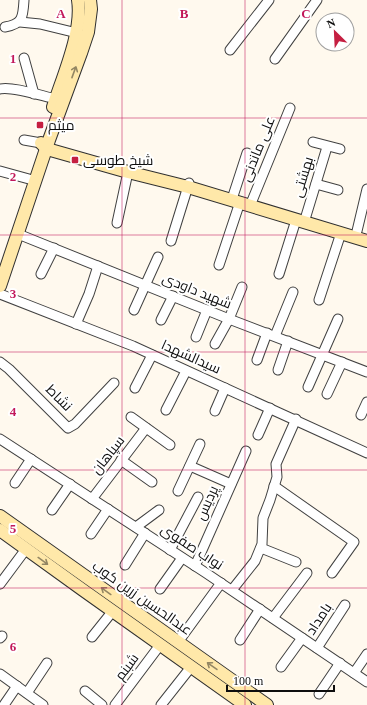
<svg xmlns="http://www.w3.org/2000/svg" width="367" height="705" viewBox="0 0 367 705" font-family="'Times New Roman',Cairo,serif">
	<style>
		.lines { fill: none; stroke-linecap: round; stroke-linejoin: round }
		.street-casing { stroke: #414141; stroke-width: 11 }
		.secondary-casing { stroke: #303030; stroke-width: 14 }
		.street { stroke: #fff; stroke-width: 9 }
		.secondary { stroke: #ffe8a9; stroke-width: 12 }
		.oneway { stroke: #938663 }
		.grid { fill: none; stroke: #c2185b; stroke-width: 1; stroke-opacity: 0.55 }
		.poi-dot { fill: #c51f41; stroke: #fff; stroke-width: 1.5 }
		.labels { text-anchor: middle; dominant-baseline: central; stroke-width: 4; stroke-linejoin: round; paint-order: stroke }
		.poi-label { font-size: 14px; fill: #0e0e0e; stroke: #fff; text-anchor: start }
		.street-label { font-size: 14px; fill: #0e0e0e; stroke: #fff }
		.grid-label { font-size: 13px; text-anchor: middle; font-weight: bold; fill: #c2185b; stroke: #fff; stroke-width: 4; stroke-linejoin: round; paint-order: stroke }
	</style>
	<rect width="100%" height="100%" fill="#fff9ee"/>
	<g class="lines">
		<defs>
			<g id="street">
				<polyline points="20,22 40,24 77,33"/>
				<path d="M5 27C23 24 23 17 24 0"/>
				<polyline points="230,50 269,0"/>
				<polyline points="24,58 34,94"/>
				<polyline points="275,59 317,0"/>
				<path d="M0 89C12 86 42 96 56 99"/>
				<polyline points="24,140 41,143"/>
				<polyline points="313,142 340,149"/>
				<polyline points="0,171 29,179"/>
				<polyline points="316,184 338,190"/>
				<polyline points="233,196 247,153"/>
				<polyline points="252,201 290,108"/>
				<polyline points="306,216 327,147"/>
				<polyline points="117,223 128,172"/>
				<polyline points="357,231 367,189"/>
				<polyline points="18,234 229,319 367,372"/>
				<polyline points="171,241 189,183"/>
				<polyline points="219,265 240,202"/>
				<polyline points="41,274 54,248"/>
				<polyline points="279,274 296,220"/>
				<polyline points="0,294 133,346 367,453"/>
				<polyline points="319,300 341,233"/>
				<polyline points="134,310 158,257"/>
				<polyline points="161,320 173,296"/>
				<polyline points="76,324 89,294 98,266"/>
				<polyline points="275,336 293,292"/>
				<polyline points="196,337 207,310"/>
				<polyline points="215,344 229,319 242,287"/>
				<polyline points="257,360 267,333"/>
				<polyline points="0,362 9,369 68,428 75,424 114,383"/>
				<polyline points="278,370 288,341"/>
				<polyline points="308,387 338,319"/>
				<polyline points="135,388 152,355"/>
				<polyline points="327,394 342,362"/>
				<polyline points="166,410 186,371"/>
				<polyline points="215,411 225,388"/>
				<polyline points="361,415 367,402"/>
				<polyline points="131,417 170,445"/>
				<polyline points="258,435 270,408"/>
				<polyline points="0,439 206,573 367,682"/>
				<polyline points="121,460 152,482"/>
				<polyline points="190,466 231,484"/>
				<polyline points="15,483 31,459"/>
				<polyline points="274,486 354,542 332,573"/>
				<polyline points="178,491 200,444"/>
				<polyline points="92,499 146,428"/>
				<polyline points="52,510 70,484"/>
				<polyline points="136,527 159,510"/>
				<polyline points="91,534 108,509"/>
				<polyline points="261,548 296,562"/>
				<polyline points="170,550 198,497"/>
				<polyline points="125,565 145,533"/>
				<polyline points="195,566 246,451"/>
				<polyline points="0,584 26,549"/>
				<polyline points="160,589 182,558"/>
				<polyline points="232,590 255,561 262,544 263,518 270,500 277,477 276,464 296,419"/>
				<polyline points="273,618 307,573"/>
				<polyline points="92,637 112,612"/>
				<polyline points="0,638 2,636"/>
				<polyline points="240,640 260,609"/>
				<polyline points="178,642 221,583"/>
				<polyline points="317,648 345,605"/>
				<polyline points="281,667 302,638"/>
				<polyline points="354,673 367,654"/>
				<polyline points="0,674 43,705"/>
				<polyline points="85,691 102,705"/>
				<polyline points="27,693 47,663"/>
				<polyline points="319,694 340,663"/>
				<polyline points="4,705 17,686"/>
				<polyline points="115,705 160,645"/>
				<polyline points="161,705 191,667"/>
			</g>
			<g id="secondary">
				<path d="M53 107C63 76 83 31 78 0"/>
				<polyline points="41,143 47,149 128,172 188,187 367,241"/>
				<polyline points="0,286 49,140 81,53 88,32 91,9 90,0"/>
				<polyline points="0,516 267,705"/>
				<polyline points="0,530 83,590 245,705"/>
			</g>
		</defs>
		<use href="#street" class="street-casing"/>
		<use href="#secondary" class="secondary-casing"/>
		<use href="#street" class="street"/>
		<use href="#secondary" class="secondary"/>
	</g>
	<defs><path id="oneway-shaft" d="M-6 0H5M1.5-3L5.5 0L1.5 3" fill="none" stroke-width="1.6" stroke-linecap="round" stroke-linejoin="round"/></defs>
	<g class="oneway">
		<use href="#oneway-shaft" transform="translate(74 72) rotate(-70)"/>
		<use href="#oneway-shaft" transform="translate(43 561) rotate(36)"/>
		<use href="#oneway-shaft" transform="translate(106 591) rotate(-144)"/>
		<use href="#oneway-shaft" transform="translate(212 666) rotate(-145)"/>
	</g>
	<path class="grid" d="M122 0V705M245 0V705M0 118H367M0 235H367M0 352H367M0 470H367M0 588H367"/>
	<g class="poi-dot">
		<rect x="36" y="121" width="8" height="8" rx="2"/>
		<rect x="71" y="156" width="8" height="8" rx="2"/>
	</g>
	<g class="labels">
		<g class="poi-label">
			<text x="48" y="125">میثم</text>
			<text x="83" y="160">شیخ طوسی</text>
		</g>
		<g class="street-label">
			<text transform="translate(258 149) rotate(-68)">علی ماندنی</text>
			<text transform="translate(303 177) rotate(-73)">بهشتی</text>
			<text transform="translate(197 291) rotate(22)">شهید داودی</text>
			<text transform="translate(191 357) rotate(24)">سیدالشهدا</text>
			<text transform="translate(59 398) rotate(45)">نشاط</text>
			<text transform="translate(108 455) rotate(-52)">سپاهان</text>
			<text transform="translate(207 503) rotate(-66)">پردیس</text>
			<text transform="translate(192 547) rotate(33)">نواب صفوی</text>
			<text transform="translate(142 598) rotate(35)">عبدالحسین زرین کوب</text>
			<text transform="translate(319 619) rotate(-57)">بامداد</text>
			<text transform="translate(127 667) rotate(-53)">شبنم</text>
		</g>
	</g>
	<g class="grid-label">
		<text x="61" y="18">A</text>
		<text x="184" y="18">B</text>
		<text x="306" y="18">C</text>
		<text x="13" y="63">1</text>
		<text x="13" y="181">2</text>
		<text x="13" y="298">3</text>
		<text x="13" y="416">4</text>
		<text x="13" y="533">5</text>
		<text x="13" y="651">6</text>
	</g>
	<g transform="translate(335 32) rotate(336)"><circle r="19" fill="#ffffff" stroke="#9f9f9f"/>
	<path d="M0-3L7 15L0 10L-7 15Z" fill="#c51f41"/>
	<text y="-6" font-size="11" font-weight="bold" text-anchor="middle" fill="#0e0e0e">N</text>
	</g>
	<path d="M227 685v6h107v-6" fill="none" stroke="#0e0e0e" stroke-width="2"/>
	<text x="233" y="685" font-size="12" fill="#0e0e0e" stroke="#ffffff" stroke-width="3" paint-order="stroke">100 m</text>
</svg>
